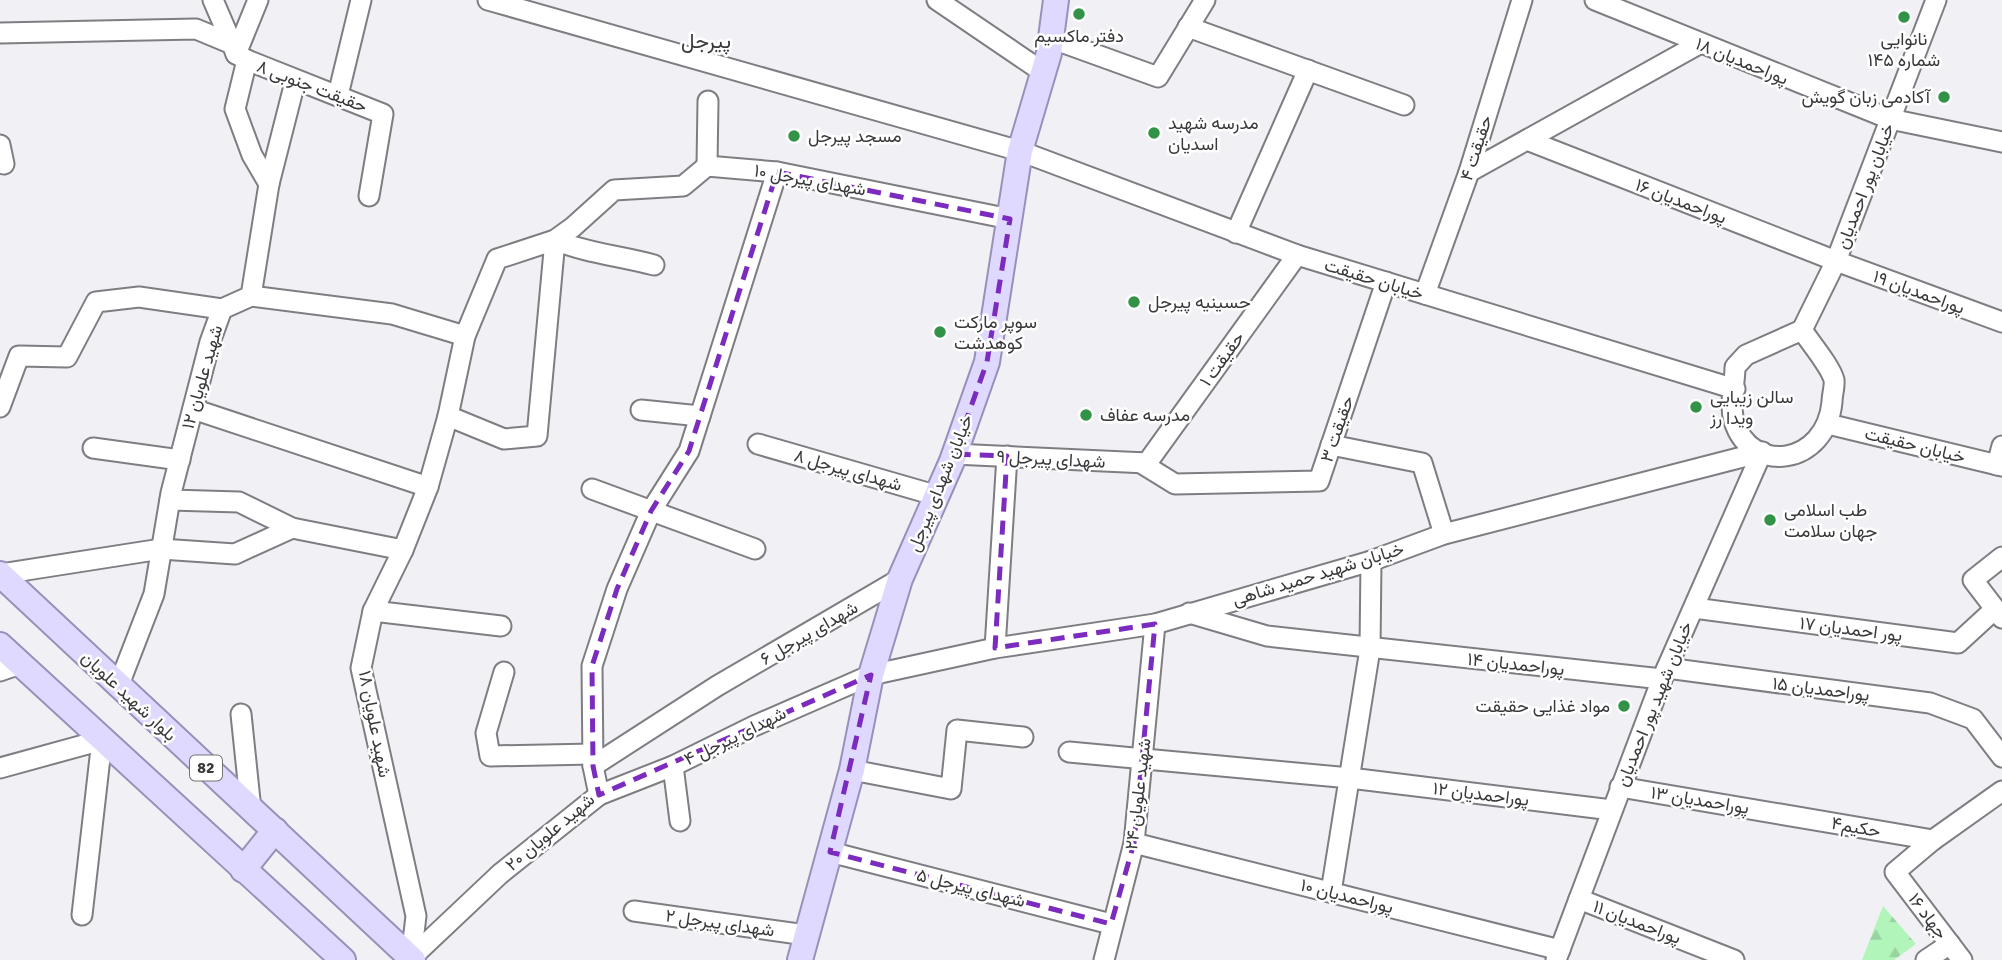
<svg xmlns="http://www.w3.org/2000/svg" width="2002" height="960" viewBox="0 0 2002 960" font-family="Signika,Vazirmatn,sans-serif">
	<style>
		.forest { fill: url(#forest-firs) }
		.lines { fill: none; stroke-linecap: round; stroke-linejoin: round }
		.minor-casing { stroke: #7e7d82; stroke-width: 23 }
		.major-casing { stroke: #9990ba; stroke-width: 28 }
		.minor { stroke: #fff; stroke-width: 19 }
		.major { stroke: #e0d9ff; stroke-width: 24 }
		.marked { fill: none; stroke: #7b2cbf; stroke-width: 5; stroke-dasharray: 14 9; stroke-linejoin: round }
		.poi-dot { fill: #329347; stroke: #fff; stroke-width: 2.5 }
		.labels { text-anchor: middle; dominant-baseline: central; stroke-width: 5; stroke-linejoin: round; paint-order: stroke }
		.shield { fill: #fff; stroke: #747476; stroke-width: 2 }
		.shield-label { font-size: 16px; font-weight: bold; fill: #39393b }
		.poi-label { font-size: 18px; fill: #39393b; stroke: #fff; text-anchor: start }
		.street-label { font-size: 18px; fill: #39393b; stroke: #fff }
		.quarter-label { font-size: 21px; fill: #39393b; stroke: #fff }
	</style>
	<defs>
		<pattern id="forest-firs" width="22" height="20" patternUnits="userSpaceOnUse" patternTransform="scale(1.75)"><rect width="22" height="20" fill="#b2f5ba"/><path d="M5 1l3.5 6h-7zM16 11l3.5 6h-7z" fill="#9ad3a1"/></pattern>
	</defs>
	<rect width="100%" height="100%" fill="#f1f0f5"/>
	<polygon class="forest" points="1883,906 1916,944 1894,960 1862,960"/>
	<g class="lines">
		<defs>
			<g id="minor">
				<polyline points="213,0 232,44"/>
				<polyline points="488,0 1020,151 1297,255 1735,389"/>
				<polyline points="937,0 1043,72"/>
				<polyline points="1595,0 1890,119 2002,142"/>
				<polyline points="1188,27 1404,105"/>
				<polyline points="0,33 196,29 232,44 236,54 247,60 383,114 369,196"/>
				<polyline points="1050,38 1158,77 1205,0"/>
				<polyline points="236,54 258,0"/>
				<polyline points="247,60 235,109 252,155 269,184"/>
				<polyline points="338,95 361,0"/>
				<polyline points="1527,140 1836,261 2002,322"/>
				<polyline points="0,145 4,164"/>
				<polyline points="707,166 708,101"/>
				<polyline points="1469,172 1699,44"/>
				<polyline points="1236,233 1308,70"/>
				<polyline points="1425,294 1469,172 1522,0"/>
				<polyline points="251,296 392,314 465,336 497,259 555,240 573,227 614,190 683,186 707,166 777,172 1010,219"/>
				<path d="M1802 330C1810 342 1831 367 1834 380 1835 386 1832 395 1832 402 1826 465 1751 476 1734 421 1729 404 1735 384 1735 367L1746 355Z"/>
				<polyline points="1802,330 1836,261 1936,0"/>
				<polyline points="0,407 19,356 67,357 96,302 139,297 222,309"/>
				<polyline points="193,409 428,487"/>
				<polyline points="641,410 700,416"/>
				<path d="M448 416 504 439 537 436 555 240C586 253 621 256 654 265"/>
				<polyline points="1828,424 2002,466"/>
				<polyline points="758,444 938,496"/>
				<polyline points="1331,445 1422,463 1444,534"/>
				<polyline points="93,448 180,460"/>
				<polyline points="954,454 1147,463 1297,255"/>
				<polyline points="1141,463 1175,484 1319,481 1386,282"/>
				<polyline points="1997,465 2002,446"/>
				<polyline points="592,489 755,549"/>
				<polyline points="170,500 239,502 292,528"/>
				<polyline points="2002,557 1973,580 2002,618"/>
				<polyline points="1,574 161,549 235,554 292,528 403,550"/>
				<polyline points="1694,608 1958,643 1995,609"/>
				<polyline points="373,611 501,626"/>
				<polyline points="1189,613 1267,636 1662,679"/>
				<polyline points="995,648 1007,456"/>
				<polyline points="1667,668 1930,703 1973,719 2002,757"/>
				<polyline points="0,671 20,664"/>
				<polyline points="504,672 486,733 490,756 593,754"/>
				<polyline points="118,687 154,594 171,493 210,342 222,309 251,296 269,184 295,82"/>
				<polyline points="241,714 251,810"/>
				<polyline points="1069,752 1350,778 1612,810"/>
				<polyline points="593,766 717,686 900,579"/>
				<polyline points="673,766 680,821"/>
				<polyline points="0,768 102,740 82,915"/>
				<polyline points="852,770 951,789 957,730 1023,737"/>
				<polyline points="1620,787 1933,840"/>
				<polyline points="599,795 673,766 754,726 871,675 995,648 1155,624 1371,561 1444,534 1762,452"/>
				<polyline points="1134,843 1560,950"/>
				<polyline points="830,852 1111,924"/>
				<polyline points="1331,892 1370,649 1371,561"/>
				<polyline points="1579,899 1734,960"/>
				<polyline points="634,911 806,935"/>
				<polyline points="411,958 500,874 599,795 593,766 592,666 617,589 651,511 689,451 777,172"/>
				<polyline points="411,958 416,916 361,668 373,611 403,550 428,487 448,416 465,336"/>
				<polyline points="1104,960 1134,843 1155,624"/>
				<polyline points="1556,960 1662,679 1762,452"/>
				<polyline points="1926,960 1950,944"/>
				<polyline points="1962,960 1895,872 1933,840 2002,791"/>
			</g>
			<g id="major">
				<polyline points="0,574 413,960"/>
				<polyline points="0,645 343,960"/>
				<polyline points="243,870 275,830"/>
				<polyline points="800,960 852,770 871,675 900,579 952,461 987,362 1020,151 1049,53 1056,0"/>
			</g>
		</defs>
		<use href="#minor" class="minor-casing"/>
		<use href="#major" class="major-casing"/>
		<use href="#minor" class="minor"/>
		<use href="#major" class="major"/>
	</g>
	<path class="marked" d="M777 172 1010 219 987 362 954 454 1007 456 995 648 1155 624 1134 843 1111 924 830 852 871 675 599 795 593 766 592 666 617 589 651 511 689 451Z"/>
	<g class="poi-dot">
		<circle cx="1079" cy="14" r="7"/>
		<circle cx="1904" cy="17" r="7"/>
		<circle cx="1944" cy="97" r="7"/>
		<circle cx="1154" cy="133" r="7"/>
		<circle cx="794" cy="136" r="7"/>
		<circle cx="1134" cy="302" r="7"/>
		<circle cx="940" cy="332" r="7"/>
		<circle cx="1696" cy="407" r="7"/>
		<circle cx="1086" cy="415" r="7"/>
		<circle cx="1770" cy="520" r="7"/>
		<circle cx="1624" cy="706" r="7"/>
	</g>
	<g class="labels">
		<rect class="shield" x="190" y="755.5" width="32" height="25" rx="5"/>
		<g class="shield-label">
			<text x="206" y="768">82</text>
		</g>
		<g class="poi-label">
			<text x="1079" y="36" text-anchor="middle">دفتر ماکسیم</text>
			<text x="1904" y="39" text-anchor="middle">نانوایی<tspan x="1904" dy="21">شماره ۱۴۵</tspan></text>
			<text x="1930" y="97" text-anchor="end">آکادمی زبان گویش</text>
			<text x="1168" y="123">مدرسه شهید<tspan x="1168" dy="21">اسدیان</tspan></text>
			<text x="808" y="136">مسجد پیرجل</text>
			<text x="1148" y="302">حسینیه پیرجل</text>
			<text x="954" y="322">سوپر مارکت<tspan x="954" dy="21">کوهدشت</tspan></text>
			<text x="1710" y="397">سالن زیبایی<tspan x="1710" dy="21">ویدا رز</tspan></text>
			<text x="1100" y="415">مدرسه عفاف</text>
			<text x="1784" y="510">طب اسلامی<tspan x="1784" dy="21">جهان سلامت</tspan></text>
			<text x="1610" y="706" text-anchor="end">مواد غذایی حقیقت</text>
		</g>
		<g class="street-label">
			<text transform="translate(1742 61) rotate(22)">پوراحمدیان ۱۸</text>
			<text transform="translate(312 86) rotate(21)">حقیقت جنوبی ۸</text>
			<text transform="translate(1476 148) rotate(-72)">حقیقت ۴</text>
			<text transform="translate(810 180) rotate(10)">شهدای پیرجل ۱۰</text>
			<text transform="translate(1865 186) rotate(-69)">خیابان پور احمدیان</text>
			<text transform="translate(1681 201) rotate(21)">پوراحمدیان ۱۶</text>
			<text transform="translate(1374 279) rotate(17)">خیابان حقیقت</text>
			<text transform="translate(1919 292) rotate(20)">پوراحمدیان ۱۹</text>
			<text transform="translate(1222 359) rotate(-54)">حقیقت ۱</text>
			<text transform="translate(202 377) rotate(-74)">شهید علویان ۱۲</text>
			<text transform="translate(1337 429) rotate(-71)">حقیقت ۳</text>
			<text transform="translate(1915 445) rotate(14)">خیابان حقیقت</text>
			<text transform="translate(1051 459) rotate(3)">شهدای پیرجل ۹</text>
			<text transform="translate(848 470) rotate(16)">شهدای پیرجل ۸</text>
			<text transform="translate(940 483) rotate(-68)">خیابان شهدای پیرجل</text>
			<text transform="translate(1318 574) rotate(-17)">خیابان شهید حمید شاهی</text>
			<text transform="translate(1851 629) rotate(7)">پور احمدیان ۱۷</text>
			<text transform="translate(809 633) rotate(-30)">شهدای پیرجل ۶</text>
			<text transform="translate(1516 664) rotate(6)">پوراحمدیان ۱۴</text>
			<text transform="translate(1821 689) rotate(7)">پوراحمدیان ۱۵</text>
			<text transform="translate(129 696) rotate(43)">بلوار شهید علویان</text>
			<text transform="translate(1654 704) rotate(-68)">خیابان شهید پور احمدیان</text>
			<text transform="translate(375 724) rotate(79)">شهید علویان ۱۸</text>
			<text transform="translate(735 736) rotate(-26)">شهدای پیرجل ۴</text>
			<text transform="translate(1138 794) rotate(-83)">شهید علویان ۲۴</text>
			<text transform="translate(1481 794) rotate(7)">پوراحمدیان ۱۲</text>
			<text transform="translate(1700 800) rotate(9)">پوراحمدیان ۱۳</text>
			<text transform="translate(1856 827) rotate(10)">حکیم۴</text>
			<text transform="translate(550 832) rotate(-40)">شهید علویان ۲۰</text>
			<text transform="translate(971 888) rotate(14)">شهدای پیرجل ۵</text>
			<text transform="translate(1347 896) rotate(14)">پوراحمدیان ۱۰</text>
			<text transform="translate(1928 916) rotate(53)">جهاد ۱۶</text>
			<text transform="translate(1637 922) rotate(21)">پوراحمدیان ۱۱</text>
			<text transform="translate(720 923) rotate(8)">شهدای پیرجل ۲</text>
		</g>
		<g class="quarter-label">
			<text x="706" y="41">پیرجل</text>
		</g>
	</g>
</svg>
